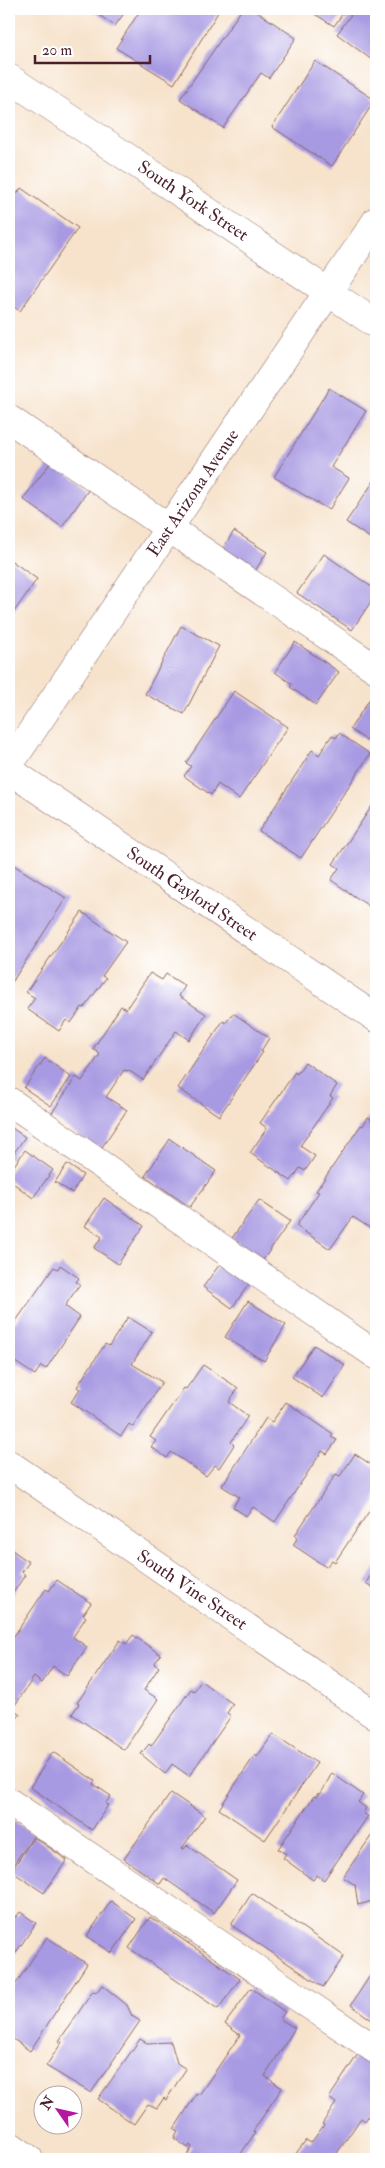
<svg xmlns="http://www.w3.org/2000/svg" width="385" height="2168" viewBox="0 0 385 2168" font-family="'IM FELL Double Pica',serif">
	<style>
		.building { fill: #a799e2 }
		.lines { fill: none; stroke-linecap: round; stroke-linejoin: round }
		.minor-casing { stroke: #876463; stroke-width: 29 }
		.minor { stroke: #fff; stroke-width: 28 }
		.labels { text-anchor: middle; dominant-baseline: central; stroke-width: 5; stroke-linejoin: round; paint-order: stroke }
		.street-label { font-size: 18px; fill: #4a1f2b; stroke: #fff }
	</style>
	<rect width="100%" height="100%" fill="#fff"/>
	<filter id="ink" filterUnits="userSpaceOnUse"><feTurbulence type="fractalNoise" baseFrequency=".02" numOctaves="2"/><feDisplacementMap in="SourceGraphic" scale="10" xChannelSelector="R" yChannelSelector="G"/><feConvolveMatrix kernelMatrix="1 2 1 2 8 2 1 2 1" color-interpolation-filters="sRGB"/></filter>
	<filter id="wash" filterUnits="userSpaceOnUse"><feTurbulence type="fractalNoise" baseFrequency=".0096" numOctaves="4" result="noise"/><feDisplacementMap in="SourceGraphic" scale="20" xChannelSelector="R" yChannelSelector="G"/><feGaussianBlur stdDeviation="1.12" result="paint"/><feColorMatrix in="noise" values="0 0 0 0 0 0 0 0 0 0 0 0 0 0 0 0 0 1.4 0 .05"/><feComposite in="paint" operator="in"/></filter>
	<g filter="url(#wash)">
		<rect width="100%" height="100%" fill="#f7e3cc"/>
		<g id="blocks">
			<g class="building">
				<polygon points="90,9 127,9 115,26"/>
				<polygon points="141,9 220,9 174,84 116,48"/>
				<polygon points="242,9 253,9 296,38 269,78 261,73 223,128 180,99"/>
				<polygon points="312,9 346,9 334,26 310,11"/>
				<polygon points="355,9 376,9 376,63 337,34"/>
				<polygon points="315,61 375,100 332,166 272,127"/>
				<polygon points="21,188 78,228 20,311 9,304 9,205"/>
				<polygon points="329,388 366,411 331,467 349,478 329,510 274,477"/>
				<polygon points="51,462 89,489 62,527 23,499"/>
				<polygon points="376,478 376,542 346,522"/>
				<polygon points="234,531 267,552 255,571 222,550"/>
				<polygon points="324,554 376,590 376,594 352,630 297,593"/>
				<polygon points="9,559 37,579 9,619"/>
				<polygon points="181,626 219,646 184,714 145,694"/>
				<polygon points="295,642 339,672 316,705 290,687 292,684 275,672"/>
				<polygon points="234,691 288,727 239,799 218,784 211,795 184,776 191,766 186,763"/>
				<polygon points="371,697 376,700 376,747 350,729"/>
				<polygon points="339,733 370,754 301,858 259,831 312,750 319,755 332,735 336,738"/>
				<polygon points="376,800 376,899 370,907 331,880 339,868 333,864"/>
				<polygon points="12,864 66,898 9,987 9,869"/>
				<polygon points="82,912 126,942 102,976 106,978 84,1008 82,1007 71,1023 66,1020 59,1031 27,1009 35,998 26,992"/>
				<polygon points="150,973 162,980 166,974 185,986 179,996 206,1014 189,1040 176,1031 143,1080 128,1070 127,1071 124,1070 106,1097 127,1110 100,1150 50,1116 76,1077 82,1081 100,1054 93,1049 121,1006 126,1009"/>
				<polygon points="233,1013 269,1038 261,1051 263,1052 219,1116 178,1088 223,1021 226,1023"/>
				<polygon points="45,1058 71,1077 51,1106 24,1088"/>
				<polygon points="305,1062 337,1085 330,1096 333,1098 300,1146 315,1156 305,1171 300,1168 291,1181 250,1153 267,1128 260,1123 295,1072 297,1074"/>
				<polygon points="368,1117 376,1123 376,1232 353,1217 330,1249 296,1226 319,1192 316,1191 361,1125 363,1126"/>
				<polygon points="9,1126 25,1137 9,1160"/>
				<polygon points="170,1139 216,1171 190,1207 145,1176"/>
				<polygon points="25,1150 53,1170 33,1198 9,1180 9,1173"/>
				<polygon points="67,1164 83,1175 72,1193 55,1182"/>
				<polygon points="104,1198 144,1226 118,1264 94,1248 102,1237 85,1226"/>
				<polygon points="259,1200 290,1221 263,1260 232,1238"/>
				<polygon points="220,1264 249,1284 232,1308 203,1287"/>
				<polygon points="60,1265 79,1278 76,1282 80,1284 65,1306 80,1317 46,1369 41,1366 35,1375 9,1358 9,1331 54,1267 58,1269"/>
				<polygon points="248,1301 286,1325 264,1361 225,1337"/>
				<polygon points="128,1317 152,1332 132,1364 162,1382 133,1427 129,1424 121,1436 71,1402 80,1389 77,1387 105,1344 109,1346"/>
				<polygon points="314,1345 345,1365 323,1398 292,1377"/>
				<polygon points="203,1365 238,1388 229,1402 248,1416 231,1442 234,1445 219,1468 215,1465 206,1476 171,1452 167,1458 151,1447 156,1441 150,1437 184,1388 186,1389"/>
				<polygon points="286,1402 333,1434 331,1437 337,1440 327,1454 322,1451 275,1522 253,1507 246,1516 233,1507 239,1497 222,1486 266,1418 272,1422"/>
				<polygon points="355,1454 376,1468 376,1497 374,1500 376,1501 335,1562 332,1560 326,1567 293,1545 298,1537 295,1535 336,1474 340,1476"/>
				<polygon points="9,1548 29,1562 22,1572 25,1575 9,1599"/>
				<polygon points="376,1567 376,1590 366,1583"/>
				<polygon points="57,1580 91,1603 83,1615 86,1617 73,1637 87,1647 67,1676 53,1666 42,1683 34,1677 15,1705 9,1701 9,1643 46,1589 49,1591"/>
				<polygon points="133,1635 161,1655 154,1664 159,1667 144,1690 158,1699 124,1750 72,1714 79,1704 77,1703 120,1640 126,1644"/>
				<polygon points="201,1681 233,1704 227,1713 231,1716 189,1776 172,1764 165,1774 141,1754 149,1744 151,1746 191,1689 194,1691"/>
				<polygon points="9,1706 20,1714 9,1729"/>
				<polygon points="273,1734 317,1763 265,1840 219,1809 255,1755 257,1757"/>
				<polygon points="53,1752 95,1781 93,1784 111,1796 105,1804 108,1805 92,1830 30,1787"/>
				<polygon points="332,1773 363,1795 358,1802 366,1808 363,1813 368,1816 324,1880 317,1875 313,1880 283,1858 286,1854 278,1849 314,1796 316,1797 318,1793 320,1795"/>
				<polygon points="171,1793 205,1816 182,1848 184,1849 187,1845 237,1880 214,1913 164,1878 160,1884 124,1859"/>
				<polygon points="9,1818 34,1835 11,1868 9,1866"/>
				<polygon points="376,1829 376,1900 358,1905 355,1885 343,1877"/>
				<polygon points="34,1837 67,1860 44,1893 11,1871"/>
				<polygon points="252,1893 344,1956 323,1987 231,1925"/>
				<polygon points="111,1901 136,1919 112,1953 87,1936"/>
				<polygon points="9,1912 16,1917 20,1912 36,1923 9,1963"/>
				<polygon points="150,1917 240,1979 218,2009 129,1948"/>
				<polygon points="47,1937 87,1964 30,2051 9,2036 9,1994"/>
				<polygon points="371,1974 376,1978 376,2023 351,2005"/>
				<polygon points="102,1985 127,2005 132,2016 140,2021 91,2093 46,2066 62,2042 59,2041 93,1991 96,1993"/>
				<polygon points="251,1988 285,2012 280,2019 295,2028 265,2076 282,2088 253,2131 255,2133 238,2158 213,2159 209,2157 208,2159 193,2159 187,2155 192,2147 190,2145 188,2148 174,2138 178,2131 174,2129 197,2093 199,2095 240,2035 225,2024"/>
				<polygon points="140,2039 147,2043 171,2042 177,2063 186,2069 166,2100 164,2098 157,2108 148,2104 134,2124 98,2099"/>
				<polygon points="360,2051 376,2062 376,2104 365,2121 361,2118 333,2159 292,2159 306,2140 311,2143 324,2125 322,2124 336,2103 329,2098"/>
			</g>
		</g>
	</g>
	<g filter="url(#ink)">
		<use href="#blocks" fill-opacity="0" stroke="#876463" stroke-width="1"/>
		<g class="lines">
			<defs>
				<g id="minor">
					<polyline points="9,78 376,324"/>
					<polyline points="9,419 376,669"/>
					<polyline points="9,765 376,221"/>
					<polyline points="9,770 376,1018"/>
					<polyline points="9,1101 376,1355"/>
					<polyline points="9,1464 376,1716"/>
					<polyline points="9,1802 376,2050"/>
					<polyline points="9,2145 29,2159"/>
				</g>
			</defs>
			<use href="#minor" class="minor-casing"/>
			<use href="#minor" class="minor"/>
		</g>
	</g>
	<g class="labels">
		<g class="street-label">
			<text transform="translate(193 201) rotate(34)">South York Street</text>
			<text transform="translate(193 493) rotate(-56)">East Arizona Avenue</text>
			<text transform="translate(192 894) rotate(34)">South Gaylord Street</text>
			<text transform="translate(192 1590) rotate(34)">South Vine Street</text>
		</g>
	</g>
	<rect width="385" height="2168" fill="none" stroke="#fff" stroke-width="30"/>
	<g transform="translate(58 2110) rotate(304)"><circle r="24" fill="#ffffff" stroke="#b7a5aa"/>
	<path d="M0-4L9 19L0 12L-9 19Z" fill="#b5179e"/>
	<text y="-8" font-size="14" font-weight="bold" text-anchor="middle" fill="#4a1f2b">N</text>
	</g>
	<path d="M35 55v8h115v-8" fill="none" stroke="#4a1f2b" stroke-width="2.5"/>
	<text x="42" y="55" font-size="15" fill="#4a1f2b" stroke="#ffffff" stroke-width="4" paint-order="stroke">20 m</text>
</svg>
